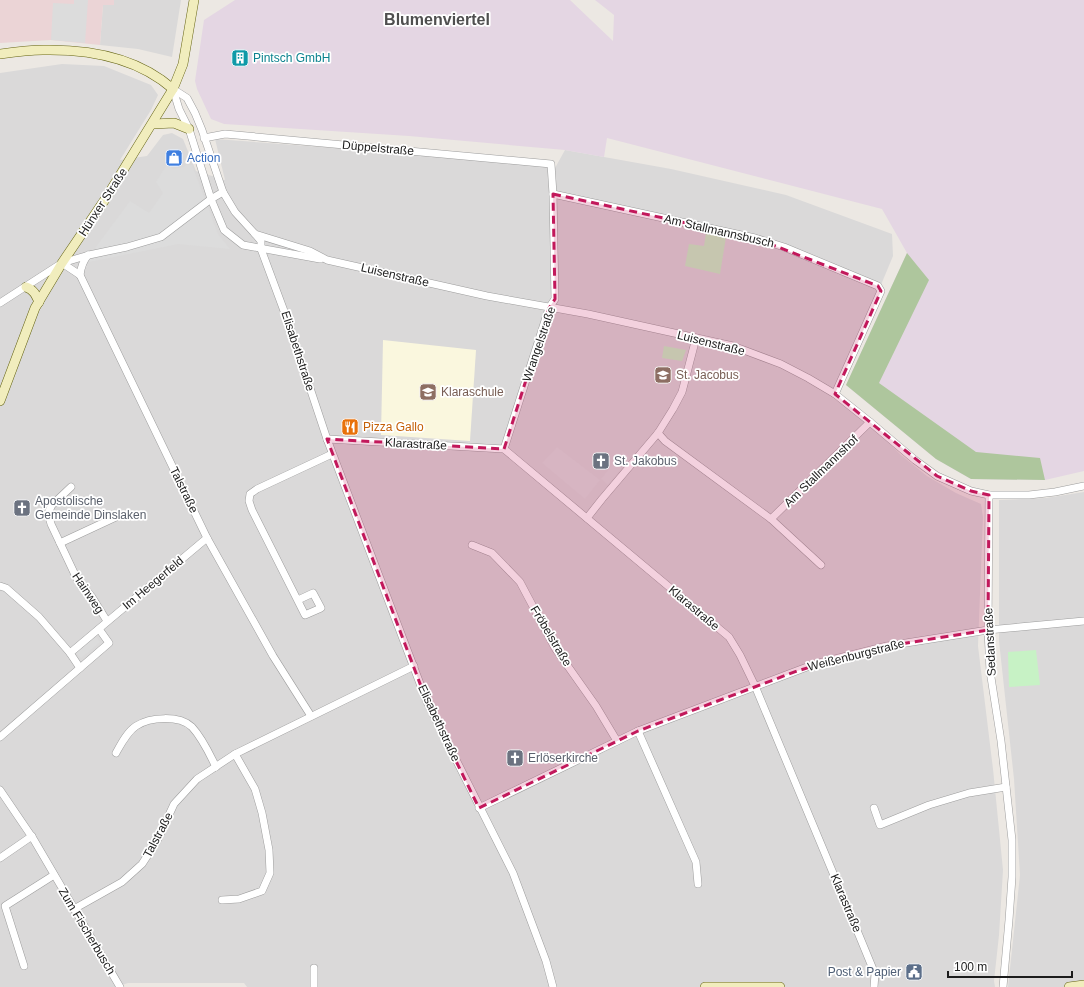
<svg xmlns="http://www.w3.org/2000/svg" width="1084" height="987" viewBox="0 0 1084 987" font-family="Helvetica,sans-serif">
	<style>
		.residential { fill: #dad9d9 }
		.commercial { fill: #ebd4d6 }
		.industrial { fill: #e4d6e3 }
		.education { fill: #faf7de }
		.forest { fill: #aec69d }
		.park { fill: #c7f2c5 }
		.parking { fill: #dcdcdc }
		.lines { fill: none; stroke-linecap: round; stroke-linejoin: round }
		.street-casing { stroke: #9d9d9d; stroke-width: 8 }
		.secondary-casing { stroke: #646312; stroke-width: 10 }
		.street { stroke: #fff; stroke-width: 7 }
		.secondary { stroke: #f1edbd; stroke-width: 9 }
		.marked { fill: #c2185b; fill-opacity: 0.2; stroke: #c2185b; stroke-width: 3; stroke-dasharray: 8 5; stroke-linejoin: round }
		.labels { text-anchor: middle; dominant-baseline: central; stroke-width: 3.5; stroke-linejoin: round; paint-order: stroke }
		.culture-label { font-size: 12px; fill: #0d838f; stroke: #fff; text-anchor: start }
		.street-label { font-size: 12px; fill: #1c1c1c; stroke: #fff }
		.shop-label { font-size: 12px; fill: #366cbe; stroke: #fff; text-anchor: start }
		.education-label { font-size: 12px; fill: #785e54; stroke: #fff; text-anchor: start }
		.food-label { font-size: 12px; fill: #c56008; stroke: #fff; text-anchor: start }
		.worship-label { font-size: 12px; fill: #5b616d; stroke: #fff; text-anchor: start }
		.service-label { font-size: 12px; fill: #4e5e75; stroke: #fff; text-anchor: end }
		.district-label { font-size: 16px; font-weight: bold; fill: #4f4f4f; stroke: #fff }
	</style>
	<rect width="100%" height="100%" fill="#ece8e3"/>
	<g class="residential">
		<polygon points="114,0 181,0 172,57 138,49 100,45 103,4 114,5"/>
		<polygon points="62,64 104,66 151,85 158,95 151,110 120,160 147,156 163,135 172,133 183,139 196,171 225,180 215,139 445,156 555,168 565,150 671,169 786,195 892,234 893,256 878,292 830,396 857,414 878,432 901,455 927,476 956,493 981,504 983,517 978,646 993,769 1003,870 999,935 994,981 995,987 247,987 244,983 128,983 116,987 0,987 0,73"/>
		<polygon points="1084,492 1084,987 1008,987 1020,875 1014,779 999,641 999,500 1046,498"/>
	</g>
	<polygon class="commercial" points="0,0 114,0 114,5 103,5 100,45 51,40 0,43"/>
	<polygon class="industrial" points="235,0 570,0 613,41 614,15 595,0 1084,0 1084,471 1045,480 971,479 936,459 846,385 907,253 882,209 607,138 604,157 565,150 409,136 224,124 211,119 197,89 195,81 204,20"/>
	<polygon class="education" points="383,340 476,350 470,441 381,435"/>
	<polygon class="forest" points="907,253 929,280 879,383 976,452 1040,458 1045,480 971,479 936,459 846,385"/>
	<g class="park">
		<polygon points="706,233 726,237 720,274 685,266 689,244 704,246"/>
		<polygon points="664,346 686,350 682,361 662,358"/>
		<polygon points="1036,650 1040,685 1009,687 1008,652"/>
	</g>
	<g class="parking">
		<polygon points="74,0 88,0 85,43 51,40 53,3 74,4"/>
		<polygon points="186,165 192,165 218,234 230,249 178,244 84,263 130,201 149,213 163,193 156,182 166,166 170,166 173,169 184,167"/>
		<polygon points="557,447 600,480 585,499 542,463"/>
		<polygon points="623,451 630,458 608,485 601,479"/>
		<polygon points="96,637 100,642 81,658 76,653"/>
	</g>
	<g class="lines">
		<defs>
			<g id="street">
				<polyline points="173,89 187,98 195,113 202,130 223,192 235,212 255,234 310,251 327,260 487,296 588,314 733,346 781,364 808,378 835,394 870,422 915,460 937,476 971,491 989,495 1029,495 1055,492 1084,486"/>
				<polyline points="173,89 179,109 189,129 211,199 224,230 243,245 320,259"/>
				<polyline points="204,138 225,134 551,164 553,194 555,299 549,308 504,449"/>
				<polyline points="553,194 755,238 784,247 878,286 881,291 835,394"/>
				<polyline points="255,234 261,241 261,249 287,319 327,439 427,702 513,873 546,961 553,987"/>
				<polyline points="62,263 80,275 207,538 273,656 311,716"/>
				<path d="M80 275C81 266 83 261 88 255"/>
				<polyline points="0,303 62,263 89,255 127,247 161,237 211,199 223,192"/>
				<polyline points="658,433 665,441 771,519 870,422"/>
				<polyline points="327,439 504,449 729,637 740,655 755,686 861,940 875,974 874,987"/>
				<polyline points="71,487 52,505 48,513 51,524 77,579 92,597 107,621"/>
				<polyline points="989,495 988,630 990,671 1001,741 1012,840 1012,877 1009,920 1003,987"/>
				<polyline points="587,518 602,499 658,433 673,409 682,392 696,338"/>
				<polyline points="771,519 821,565"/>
				<polyline points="60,543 118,516"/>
				<polyline points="472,545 492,553 520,582 555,648 596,706 617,741"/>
				<polyline points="0,586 6,588 39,617 70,653"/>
				<polyline points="298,600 313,593 321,608 305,615 252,510 249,501 250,494 257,489 332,454"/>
				<polyline points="80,668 70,653 207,538"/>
				<polyline points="638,731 696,862 698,884"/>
				<polyline points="0,737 109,643 99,629"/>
				<path d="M116 753C121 744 127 732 136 726 150 717 179 715 192 727 203 739 209 753 216 767"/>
				<polyline points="0,790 34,840 120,987"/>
				<polyline points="479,808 638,731 815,664 887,646 988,630 1084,621"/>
				<polyline points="874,808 880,825 929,805 969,793 1006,787"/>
				<polyline points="0,858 32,836"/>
				<polyline points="222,900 239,899 262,891 270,873 269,850 262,813 255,789 235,754"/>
				<polyline points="74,909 122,882 142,864 157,841 174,804 197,779 235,754 414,666"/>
				<polyline points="24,966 5,906 54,875"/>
				<polyline points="314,987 314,968"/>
			</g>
			<g id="secondary">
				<path d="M0 54C14 52 29 50 43 50 89 49 138 58 173 89"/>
				<polyline points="153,124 174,123 189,129"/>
				<path d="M26 287C34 290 36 295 39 302"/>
				<polyline points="0,401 35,308 62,263 106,198 173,89 183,64 194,0"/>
				<polyline points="705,987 780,987"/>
				<polyline points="1069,987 1084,985"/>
			</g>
		</defs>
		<use href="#street" class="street-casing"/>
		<use href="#secondary" class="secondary-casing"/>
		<use href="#street" class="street"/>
		<use href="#secondary" class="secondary"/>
	</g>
	<path class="marked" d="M553 194 755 238 878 286 881 291 835 394 937 476 971 491 989 495 988 630 875 648 797 671 638 731 479 808 427 702 327 439 504 449 549 308 555 299Z"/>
	<defs>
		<symbol id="building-square" viewBox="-11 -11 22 22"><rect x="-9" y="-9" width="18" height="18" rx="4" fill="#0f9aa8" stroke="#fff"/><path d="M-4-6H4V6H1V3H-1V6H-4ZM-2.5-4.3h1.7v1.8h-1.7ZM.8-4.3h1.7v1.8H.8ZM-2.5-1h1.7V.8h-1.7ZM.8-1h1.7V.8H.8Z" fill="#fff"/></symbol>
		<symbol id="shop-square" viewBox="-11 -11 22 22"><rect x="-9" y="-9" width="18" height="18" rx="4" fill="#3f7fe0" stroke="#fff"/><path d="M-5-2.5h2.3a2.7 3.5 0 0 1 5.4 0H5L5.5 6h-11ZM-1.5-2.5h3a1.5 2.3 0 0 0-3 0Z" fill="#fff"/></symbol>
		<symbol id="school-square" viewBox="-11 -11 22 22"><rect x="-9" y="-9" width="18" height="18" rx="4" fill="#8d6e63" stroke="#fff"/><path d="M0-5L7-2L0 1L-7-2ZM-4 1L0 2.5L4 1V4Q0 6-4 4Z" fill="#fff"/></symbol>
		<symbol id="restaurant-square" viewBox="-11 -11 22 22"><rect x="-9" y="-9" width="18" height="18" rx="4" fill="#e8710a" stroke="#fff"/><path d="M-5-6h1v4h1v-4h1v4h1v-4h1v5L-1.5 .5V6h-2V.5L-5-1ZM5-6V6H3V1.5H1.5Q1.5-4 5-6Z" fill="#fff"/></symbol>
		<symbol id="church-square" viewBox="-11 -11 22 22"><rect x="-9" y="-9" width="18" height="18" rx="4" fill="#6b7280" stroke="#fff"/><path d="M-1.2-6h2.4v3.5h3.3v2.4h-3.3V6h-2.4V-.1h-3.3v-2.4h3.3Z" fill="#fff"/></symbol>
		<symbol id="civic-square" viewBox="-11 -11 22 22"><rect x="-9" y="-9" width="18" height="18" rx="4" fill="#5c6f8a" stroke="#fff"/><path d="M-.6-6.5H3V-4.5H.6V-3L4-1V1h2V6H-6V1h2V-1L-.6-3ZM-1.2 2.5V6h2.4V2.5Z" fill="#fff"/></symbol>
	</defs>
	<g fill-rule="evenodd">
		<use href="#building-square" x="230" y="48" width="20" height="20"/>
		<use href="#shop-square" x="164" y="148" width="20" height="20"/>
		<use href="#school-square" x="653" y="365" width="20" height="20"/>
		<use href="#school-square" x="418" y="382" width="20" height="20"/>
		<use href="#restaurant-square" x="340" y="417" width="20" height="20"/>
		<use href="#church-square" x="591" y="451" width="20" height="20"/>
		<use href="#church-square" x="12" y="498" width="20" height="20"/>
		<use href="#church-square" x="505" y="748" width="20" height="20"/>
		<use href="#civic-square" x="904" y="962" width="20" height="20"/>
	</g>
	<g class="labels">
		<g class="culture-label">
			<text x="253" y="58">Pintsch GmbH</text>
		</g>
		<g class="street-label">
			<text transform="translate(378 148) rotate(5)">Düppelstraße</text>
			<text transform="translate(103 202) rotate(-57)">Hünxer Straße</text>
			<text transform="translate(719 231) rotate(13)">Am Stallmannsbusch</text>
			<text transform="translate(395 275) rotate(13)">Luisenstraße</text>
			<text transform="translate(711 343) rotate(14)">Luisenstraße</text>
			<text transform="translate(539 344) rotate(-71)">Wrangelstraße</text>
			<text transform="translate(298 351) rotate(72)">Elisabethstraße</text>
			<text transform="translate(416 444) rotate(3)">Klarastraße</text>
			<text transform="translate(821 471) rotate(-44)">Am Stallmannshof</text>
			<text transform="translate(184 490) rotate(64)">Talstraße</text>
			<text transform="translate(153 583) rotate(-40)">Im Heegerfeld</text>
			<text transform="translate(88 593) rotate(56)">Hainweg</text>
			<text transform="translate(694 608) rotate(40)">Klarastraße</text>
			<text transform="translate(551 636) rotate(59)">Fröbelstraße</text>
			<text transform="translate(990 642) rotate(-93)">Sedanstraße</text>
			<text transform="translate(856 655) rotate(-14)">Weißenburgstraße</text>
			<text transform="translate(439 723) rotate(65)">Elisabethstraße</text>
			<text transform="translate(158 835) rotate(-62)">Talstraße</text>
			<text transform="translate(846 903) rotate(67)">Klarastraße</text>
			<text transform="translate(87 931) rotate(59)">Zum Fischerbusch</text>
		</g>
		<g class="shop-label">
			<text x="187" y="158">Action</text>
		</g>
		<g class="education-label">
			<text x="676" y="375">St. Jacobus</text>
			<text x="441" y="392">Klaraschule</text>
		</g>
		<g class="food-label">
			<text x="363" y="427">Pizza Gallo</text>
		</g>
		<g class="worship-label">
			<text x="614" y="461">St. Jakobus</text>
			<text x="35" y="501">Apostolische<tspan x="35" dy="14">Gemeinde Dinslaken</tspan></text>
			<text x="528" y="758">Erlöserkirche</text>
		</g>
		<g class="service-label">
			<text x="901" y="972">Post &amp; Papier</text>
		</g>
		<g class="district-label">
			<text x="437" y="19">Blumenviertel</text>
		</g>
	</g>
	<path d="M948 971v6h124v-6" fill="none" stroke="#1c1c1c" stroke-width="2"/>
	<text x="954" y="971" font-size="12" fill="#1c1c1c" stroke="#ffffff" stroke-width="3" paint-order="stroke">100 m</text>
</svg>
